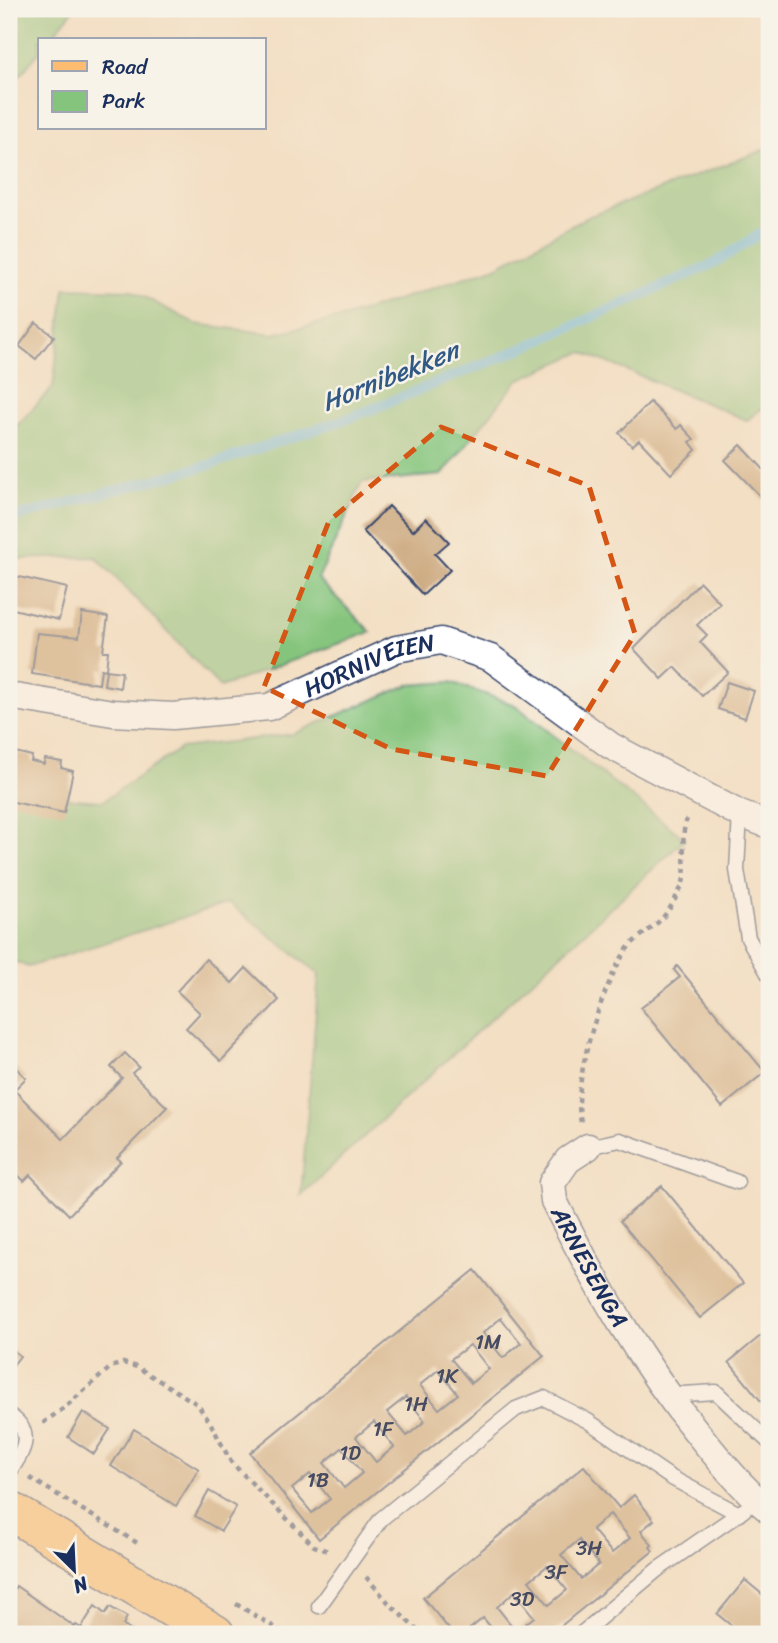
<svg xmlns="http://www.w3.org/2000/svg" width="778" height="1643" viewBox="0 0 778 1643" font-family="Sriracha,sans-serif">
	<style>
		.green { fill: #84c47c; stroke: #507a6d; stroke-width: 2 }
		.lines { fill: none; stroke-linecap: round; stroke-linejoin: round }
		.stream { stroke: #65bae2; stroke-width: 10 }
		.building { fill: #c69e70; fill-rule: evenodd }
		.lane-casing { stroke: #3b496d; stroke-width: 17 }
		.street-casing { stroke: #3b496d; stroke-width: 29 }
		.primary-casing { stroke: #3b496d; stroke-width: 41 }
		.path { stroke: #3b496d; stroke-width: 4.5; stroke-dasharray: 5 5; stroke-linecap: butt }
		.lane { stroke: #fff; stroke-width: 14 }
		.street { stroke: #fff; stroke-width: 26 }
		.primary { stroke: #fdbc70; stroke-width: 38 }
		.marked { fill: none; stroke: #d45514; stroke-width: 5; stroke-dasharray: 14 9; stroke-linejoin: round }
		.labels { text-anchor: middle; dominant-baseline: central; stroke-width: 5; stroke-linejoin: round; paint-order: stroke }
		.number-label { font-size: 21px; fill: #464b62 }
		.street-label { font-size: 24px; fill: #1b2f5e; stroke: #f7f3e8 }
		.water-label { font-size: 26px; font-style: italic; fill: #315986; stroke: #f7f3e8 }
	</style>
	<rect width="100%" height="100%" fill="#f7f3e8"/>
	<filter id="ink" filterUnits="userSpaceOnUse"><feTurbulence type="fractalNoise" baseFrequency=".0143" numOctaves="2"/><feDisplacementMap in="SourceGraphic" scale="14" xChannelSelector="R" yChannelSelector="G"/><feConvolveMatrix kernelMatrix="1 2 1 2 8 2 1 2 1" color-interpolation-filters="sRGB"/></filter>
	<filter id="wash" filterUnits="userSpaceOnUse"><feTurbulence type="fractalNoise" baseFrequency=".00686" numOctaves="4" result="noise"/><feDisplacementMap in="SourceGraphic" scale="28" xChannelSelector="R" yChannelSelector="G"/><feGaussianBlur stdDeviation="1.57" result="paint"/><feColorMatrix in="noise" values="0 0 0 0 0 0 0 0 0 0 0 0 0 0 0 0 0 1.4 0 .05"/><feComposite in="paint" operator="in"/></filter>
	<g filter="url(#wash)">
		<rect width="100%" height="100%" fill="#f3dfc3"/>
		<g class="green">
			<polygon points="9,9 74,9 49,40 40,40 40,51 9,89"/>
			<polygon points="769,148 769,403 747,420 582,352 518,380 442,475 362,482 318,579 371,632 220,687 96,557 9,559 9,434 53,387 65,288 131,290 196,324 273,334 346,317 496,267 585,218"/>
			<polygon points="451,682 515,705 685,839 301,1195 319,974 229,903 28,967 9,959 9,794 103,801 181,748 293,734 408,685"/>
		</g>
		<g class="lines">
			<polyline class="stream" points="9,519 209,465 352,417 516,351 715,263 769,228"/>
		</g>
		<g id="blocks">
			<g class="building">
				<polygon points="36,323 54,336 36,359 19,346"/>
				<polygon points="650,402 677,429 681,425 694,439 690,442 696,450 671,474 639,440 632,446 619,433"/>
				<polygon points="741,445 767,473 769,471 769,497 765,501 725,460"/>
				<polygon points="389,506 413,531 426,518 449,542 435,554 450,570 423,595 363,531"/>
				<polygon points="15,576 67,588 59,620 9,608"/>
				<polygon points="700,582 720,603 697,625 707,635 700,642 728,672 702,696 675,667 662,679 634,649"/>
				<polygon points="82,613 108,617 103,651 108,651 106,670 101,669 99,684 32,674 37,633 79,637"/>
				<polygon points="106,670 122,672 120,688 104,685"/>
				<polygon points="727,682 754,691 745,718 718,709"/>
				<polygon points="15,752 32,756 31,761 44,764 45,759 62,762 61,768 73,771 64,813 9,801 9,757 13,758"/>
				<polygon points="206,959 232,983 246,968 279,1000 221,1061 186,1028 200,1013 177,991"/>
				<polygon points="677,966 765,1072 722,1107 641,1008 680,977 674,970"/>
				<polygon points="125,1053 139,1067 132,1073 167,1107 117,1158 121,1161 69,1215 30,1175 24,1181 9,1166 9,1067 12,1064 26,1078 14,1090 63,1139 122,1078 111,1067"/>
				<polygon points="662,1186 743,1283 700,1318 620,1221"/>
				<path d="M475 1270 544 1356 319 1539 250 1453ZM501 1318 521 1343 503 1358 483 1333ZM470 1345 489 1369 471 1383 451 1359ZM438 1370 458 1394 439 1409 420 1385ZM406 1397 425 1421 407 1436 387 1412ZM374 1422 394 1447 376 1462 356 1437ZM342 1448 362 1473 344 1488 324 1463ZM310 1474 330 1499 312 1513 292 1489Z"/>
				<polygon points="769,1329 769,1411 729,1362"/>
				<polygon points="9,1347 20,1356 9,1370"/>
				<polygon points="83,1412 110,1429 94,1454 68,1437"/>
				<polygon points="134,1429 199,1469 176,1506 111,1466"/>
				<path d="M584 1466 619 1508 634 1495 654 1520 641 1531 652 1545 650 1547 653 1551 551 1634H497L483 1618 465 1633 467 1634H453L423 1598ZM610 1514 630 1538 612 1553 592 1529ZM579 1540 599 1564 581 1579 561 1555ZM547 1566 567 1590 549 1605 529 1581ZM514 1592 534 1617 516 1631 497 1607Z"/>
				<polygon points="209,1491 236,1507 221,1531 195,1516"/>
				<polygon points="745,1580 769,1600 769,1634 742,1634 717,1614"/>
				<polygon points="16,1586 75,1627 76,1625 81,1628 95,1606 105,1614 110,1607 127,1617 123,1625 136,1634 15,1634 9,1630 9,1598"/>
			</g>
		</g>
	</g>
	<g filter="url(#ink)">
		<use href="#blocks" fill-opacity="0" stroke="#3b496d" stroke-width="2"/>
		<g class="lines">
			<defs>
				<g id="lane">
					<polyline points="740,814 737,870 748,938 769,975"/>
					<polyline points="588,1147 620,1140 737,1182"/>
					<polyline points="667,1395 716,1392 769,1442"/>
					<path d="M9 1415C36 1433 23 1451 9 1473"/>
					<polyline points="319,1606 381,1519 516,1409 544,1398 588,1421 670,1477 739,1514"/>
					<polyline points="581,1634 657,1570 744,1510"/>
				</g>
				<g id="street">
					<path id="s1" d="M9 696 113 713 173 716 269 707 396 649 441 641 491 658 611 746 740 814 769 825"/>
					<path id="s2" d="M588 1147 568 1160 552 1183 554 1201C596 1284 641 1364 700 1436 721 1462 743 1489 769 1510"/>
				</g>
				<polyline id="primary" points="9,1510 215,1634"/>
			</defs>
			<use href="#lane" class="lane-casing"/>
			<use href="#street" class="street-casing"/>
			<use href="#primary" class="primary-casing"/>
			<g class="path">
				<path d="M581 1122C571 1081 603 982 628 948 638 936 654 928 664 916 671 908 676 897 681 888 690 870 678 840 687 819"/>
				<polyline points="43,1423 64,1408 111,1367 123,1363 137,1367 197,1404 210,1422 231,1462 314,1546 331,1552"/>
				<polyline points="30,1478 139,1544"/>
				<polyline points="366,1577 388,1602 421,1634"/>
				<polyline points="236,1604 286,1634"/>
			</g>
			<use href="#lane" class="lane"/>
			<use href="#street" class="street"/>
			<use href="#primary" class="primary"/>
		</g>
	</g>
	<path d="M0 0H778V1643H0ZM441 427 589 486 635 634 547 776 391 749 264 687 329 521Z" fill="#f3dfc3" fill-opacity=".55" fill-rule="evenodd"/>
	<path class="marked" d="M441 427 589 486 635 634 547 776 391 749 264 687 329 521Z"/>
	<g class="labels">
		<g class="number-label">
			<text x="488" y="1342">1M</text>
			<text x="447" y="1376">1K</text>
			<text x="416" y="1404">1H</text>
			<text x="383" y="1429">1F</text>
			<text x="350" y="1453">1D</text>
			<text x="318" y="1480">1B</text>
			<text x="589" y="1548">3H</text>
			<text x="556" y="1572">3F</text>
			<text x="522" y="1599">3D</text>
		</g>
		<g class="street-label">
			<text stroke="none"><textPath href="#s1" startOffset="371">HORNIVEIEN</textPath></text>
			<text stroke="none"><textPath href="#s2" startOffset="145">ARNESENGA</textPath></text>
		</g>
		<g class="water-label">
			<text transform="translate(390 376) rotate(-22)">Hornibekken</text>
		</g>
	</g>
	<rect width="778" height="1643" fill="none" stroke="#f7f3e8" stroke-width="35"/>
	<rect x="38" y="38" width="228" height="91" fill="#f7f3e8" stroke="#9fa5b1" stroke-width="2"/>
	<rect x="52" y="61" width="35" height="10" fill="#fdbc70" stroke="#9fa5b1" stroke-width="2"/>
	<text x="102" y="74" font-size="21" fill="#1b2f5e">Road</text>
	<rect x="52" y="91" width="35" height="21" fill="#84c47c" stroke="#9fa5b1" stroke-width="2"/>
	<text x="102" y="108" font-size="21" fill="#1b2f5e">Park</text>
	<g transform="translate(74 1570) rotate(156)" stroke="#f7f3e8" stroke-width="5" paint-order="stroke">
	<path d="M0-5L12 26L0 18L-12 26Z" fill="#1b2f5e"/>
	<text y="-10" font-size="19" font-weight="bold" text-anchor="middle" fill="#1b2f5e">N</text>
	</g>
</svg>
